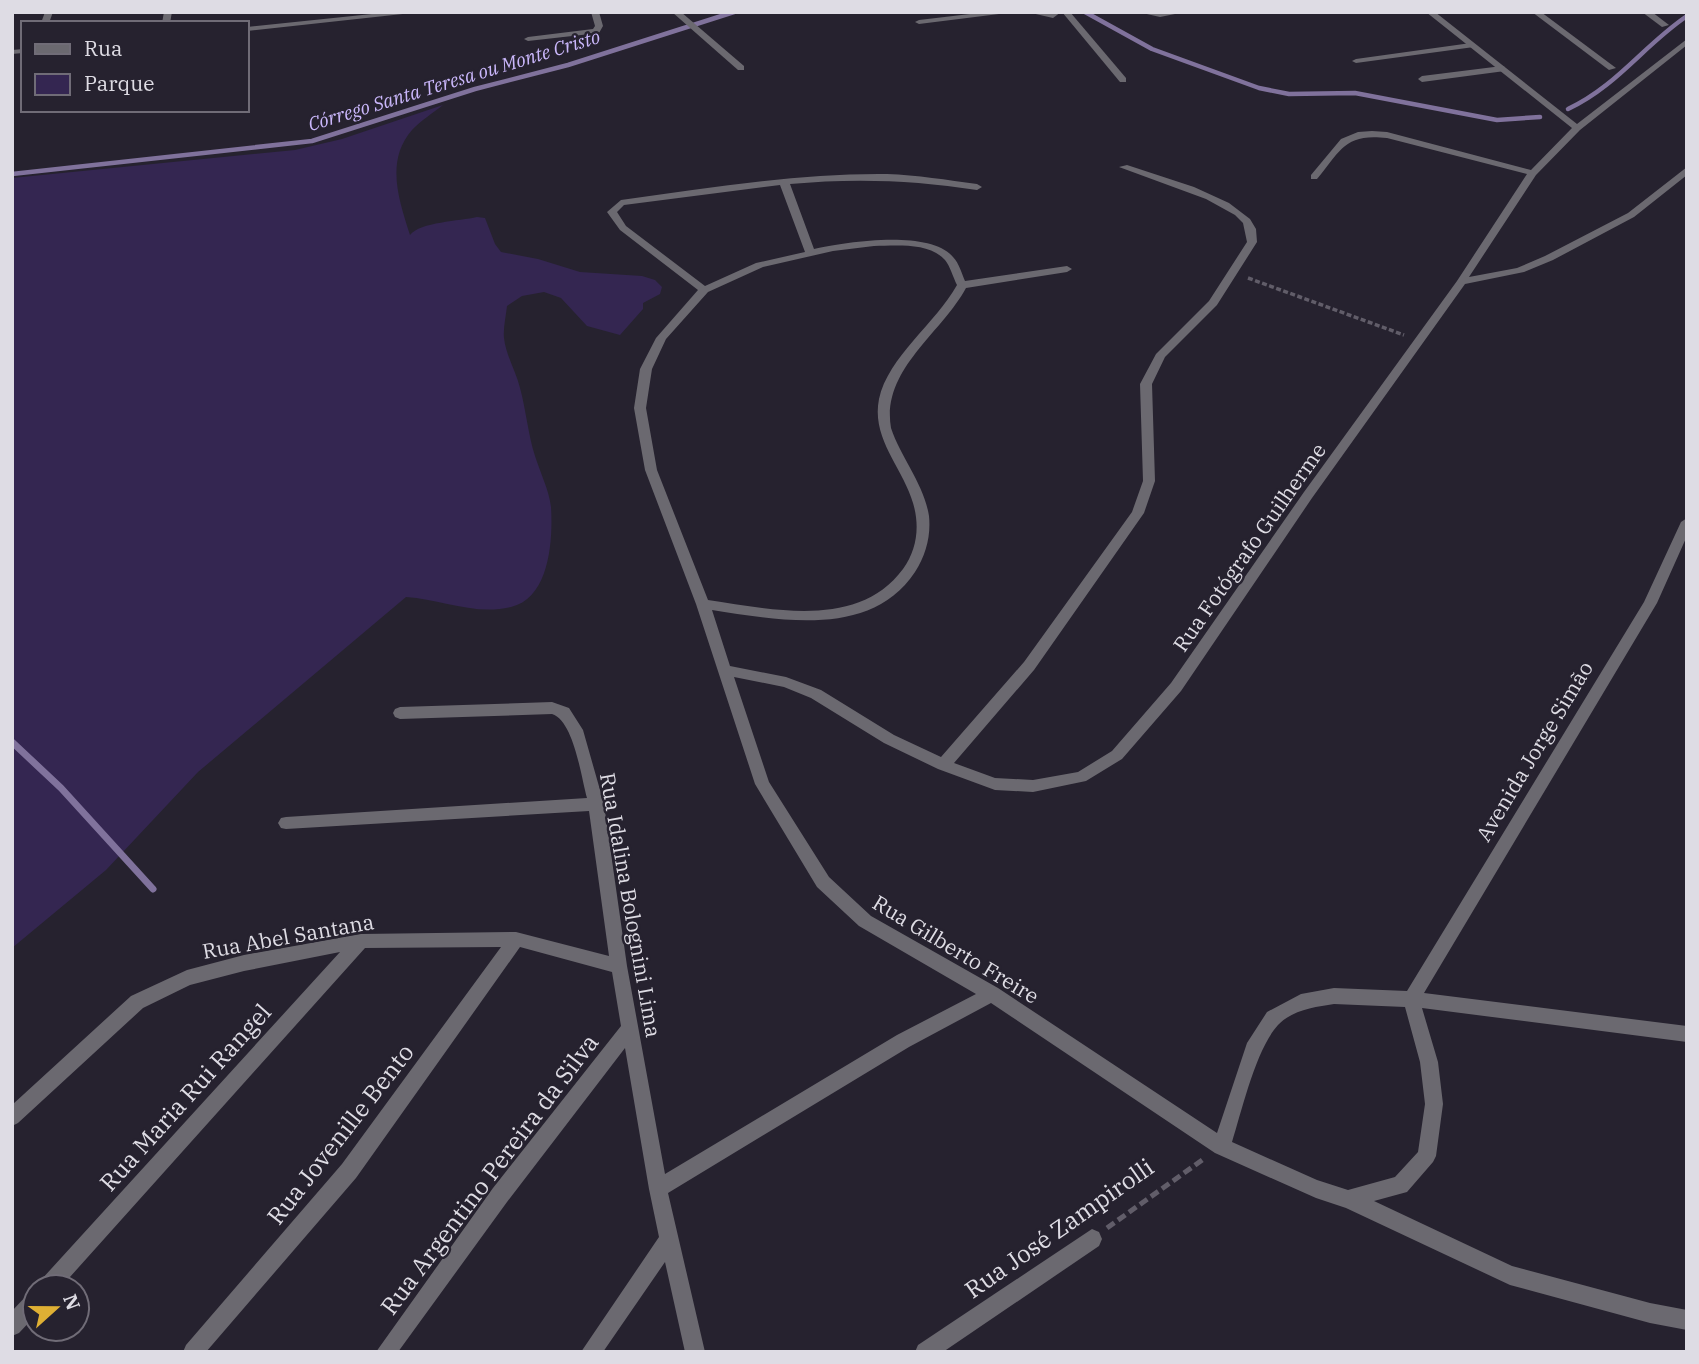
<svg xmlns="http://www.w3.org/2000/svg" width="1699" height="1364" viewBox="0 0 1699 1364" font-family="'IBM Plex Serif',serif">
	<style>
		.green { fill: #342651 }
		.lines { fill: none; stroke-linecap: round; stroke-linejoin: round }
		.stream-far1 { stroke: #80729c; stroke-width: 4.5 }
		.stream { stroke: #80729c; stroke-width: 7 }
		.path-far1 { stroke: #615d69; stroke-width: 3.5; stroke-dasharray: 5 2.5; stroke-linecap: butt }
		.path { stroke: #615d69; stroke-width: 5; stroke-dasharray: 9 4.5; stroke-linecap: butt }
		.lane { fill: #6b6970; fill-rule: evenodd }
		.street { fill: #6b6970; fill-rule: evenodd }
		.labels { text-anchor: middle; dominant-baseline: central; stroke-width: 5; stroke-linejoin: round; paint-order: stroke }
		.far-water-label { font-size: 19px; font-style: italic; fill: #cab7fb; stroke: #26222f }
		.street-label { font-size: 21px; fill: #dedce4; stroke: #26222f }
		.near-street-label { font-size: 24px; fill: #dedce4; stroke: #26222f }
	</style>
	<rect width="100%" height="100%" fill="#26222f"/>
	<path class="green" d="M443 105C433 113 420 121 412 130 385 161 399 200 410 235 420 222 460 221 477 217L485 218 495 244 501 252 538 259 580 272 642 276 655 280 662 287 660 294 643 303V309L620 335 587 326 561 298 544 292 522 296 507 306C506 316 503 328 504 338 506 356 516 371 520 388 526 410 528 434 535 456 540 472 549 490 551 507 553 539 550 598 511 607 475 616 441 599 406 597L198 772 106 870 12 948V178L295 150 342 139Z"/>
	<g class="lines">
		<g class="stream-far1">
			<polyline points="1085,12 1152,49 1259,88 1289,94 1355,93 1497,120 1540,117"/>
			<path d="M1568 109C1617 86 1644 45 1687 16"/>
			<polyline points="12,174 312,141 475,89 568,65 734,12"/>
		</g>
		<polyline class="stream" points="12,742 61,788 153,889"/>
		<polyline class="path-far1" points="1248,278 1404,335"/>
		<polyline class="path" points="1107,1228 1205,1158"/>
		<g class="lane">
			<polygon points="987,12 1015,12 919,24 915,22 919,20"/>
			<polygon points="1027,12 1061,12 1053,18"/>
			<polygon points="1138,12 1185,12 1160,17"/>
			<polygon points="1471,43 1475,45 1474,47 1356,63 1352,61 1356,59"/>
			<polygon points="1502,66 1505,67 1505,71 1422,82 1418,79 1422,76"/>
		</g>
		<g class="street">
			<polygon points="45,12 53,12 49,23 41,23"/>
			<polygon points="164,12 172,12 170,23 162,23"/>
			<polygon points="391,12 421,12 247,31 247,27"/>
			<polygon points="591,12 599,12 603,26 599,33 528,41 524,39 528,37 593,29 595,26"/>
			<polygon points="672,12 681,12 744,66 744,70 738,70"/>
			<polygon points="1062,12 1070,12 1126,78 1126,82 1120,82"/>
			<path d="M1426 12H1435L1577 124 1687 39V45L1580 130 1536 175 1469 277 1517 268 1545 256 1628 213 1687 167V175L1634 217 1553 260 1524 272 1465 284 1312 498 1181 691 1122 759 1086 781 1033 792 995 790 938 769 884 743 811 698 784 687 734 677 769 782 829 877 871 916 998 988 1217 1133 1247 1043 1267 1012 1301 994 1334 988 1407 991 1644 602 1681 522 1687 518V536L1657 603 1424 993 1687 1026V1042L1422 1008 1438 1062 1443 1104 1436 1156 1433 1162 1407 1192 1374 1201 1512 1266 1650 1303 1687 1310V1330L1650 1323 1510 1285 1346 1208 1316 1198 1215 1153 991 1003 909 1047 668 1193 705 1352H685L665 1262 603 1352H581L659 1237 649 1189 625 1048 507 1202 398 1352H376L493 1188 621 1026 612 972 520 947 356 1178 206 1352H183L186 1345 342 1164 501 947 365 948 61 1287H38L41 1280 340 952 244 971 190 985 143 1008 18 1123 12 1126V1105L131 996 187 970 244 955 361 934 516 932 609 956 589 811 286 829 281 828 278 823 281 818 286 817 587 798C581 777 574 721 552 714L400 719 395 717 393 713 395 709 400 707 552 702 569 708 583 730 604 804 627 966 665 1174 897 1035 976 994 859 926 817 887 755 784 696 604 645 470 634 408 640 369 656 338 698 290 620 230 607 212 621 200C709 188 798 173 887 174 917 175 947 180 977 184L982 187 977 190C914 180 853 178 790 184L814 249C845 242 930 229 953 257 959 263 962 274 965 281L1067 266 1072 269 1067 272 966 288C941 334 881 370 891 428 901 458 924 484 929 516 931 536 926 555 915 572 871 639 778 620 712 610L730 666 786 677 821 690 894 735 941 757 1024 662 1132 512 1143 481 1140 384 1156 354 1209 301 1247 242 1243 223 1235 215 1206 199 1119 167 1127 165 1194 187 1229 203 1250 219 1256 229 1257 242 1217 305 1165 357 1152 384 1155 481 1144 513 1034 670 954 763 995 778 1033 780 1078 772 1112 751 1171 683 1304 492 1457 281 1527 174 1387 138C1345 133 1341 150 1317 179H1311V175L1341 139 1358 132 1372 131 1387 132 1531 170 1572 128ZM780 185 805 252 756 263 705 286 626 226 617 212 624 205ZM874 246C895 246 929 242 945 260 950 266 953 277 957 285 936 323 888 357 879 399 871 439 903 468 913 503 920 526 917 550 903 569 858 630 771 609 708 600L657 470 646 408 652 369 666 339 708 292 763 267 833 251ZM1334 1004 1405 1007 1420 1062 1425 1104 1418 1152 1395 1177 1348 1190 1317 1180 1232 1142C1242 1110 1256 1049 1278 1025 1292 1010 1315 1007 1334 1004Z"/>
			<polygon points="1532,12 1541,12 1616,68 1609,70"/>
			<polygon points="1642,12 1652,12 1669,25 1662,27"/>
			<polygon points="23,49 23,53 12,54 12,50"/>
			<polygon points="1092,1229 1099,1232 1102,1239 1099,1246 943,1352 915,1352 918,1345"/>
			<polygon points="35,1291 35,1316 19,1333 12,1336 12,1311 28,1294"/>
		</g>
	</g>
	<g class="labels">
		<g class="far-water-label">
			<text transform="translate(454 80) rotate(-17)">Córrego Santa Teresa ou Monte Cristo</text>
		</g>
		<g class="street-label">
			<text transform="translate(1249 547) rotate(-55)">Rua Fotógrafo Guilherme</text>
			<text transform="translate(1534 751) rotate(-59)">Avenida Jorge Simão</text>
			<text transform="translate(631 905) rotate(80)">Rua Idalina Bolognini Lima</text>
			<text transform="translate(288 936) rotate(-10)">Rua Abel Santana</text>
			<text transform="translate(956 949) rotate(31)">Rua Gilberto Freire</text>
		</g>
		<g class="near-street-label">
			<text transform="translate(185 1097) rotate(-48)">Rua Maria Rui Rangel</text>
			<text transform="translate(340 1134) rotate(-52)">Rua Jovenille Bento</text>
			<text transform="translate(489 1174) rotate(-53)">Rua Argentino Pereira da Silva</text>
			<text transform="translate(1059 1228) rotate(-35)">Rua José Zampirolli</text>
		</g>
	</g>
	<rect width="1699" height="1364" fill="none" stroke="#dedce4" stroke-width="28"/>
	<rect x="21" y="21" width="228" height="91" fill="#26222f" stroke="#706c77" stroke-width="2"/>
	<rect x="35" y="44" width="35" height="10" fill="#6b6970" stroke="#706c77" stroke-width="2"/>
	<text x="84" y="56" font-size="21" fill="#dedce4">Rua</text>
	<rect x="35" y="74" width="35" height="21" fill="#342651" stroke="#706c77" stroke-width="2"/>
	<text x="84" y="91" font-size="21" fill="#dedce4">Parque</text>
	<g transform="translate(56 1308) rotate(69)"><circle r="33" fill="#26222f" stroke="#706c77" stroke-width="2"/>
	<path d="M0-5L12 26L0 18L-12 26Z" fill="#dfb034"/>
	<text y="-10" font-size="19" font-weight="bold" text-anchor="middle" fill="#dedce4">N</text>
	</g>
</svg>
